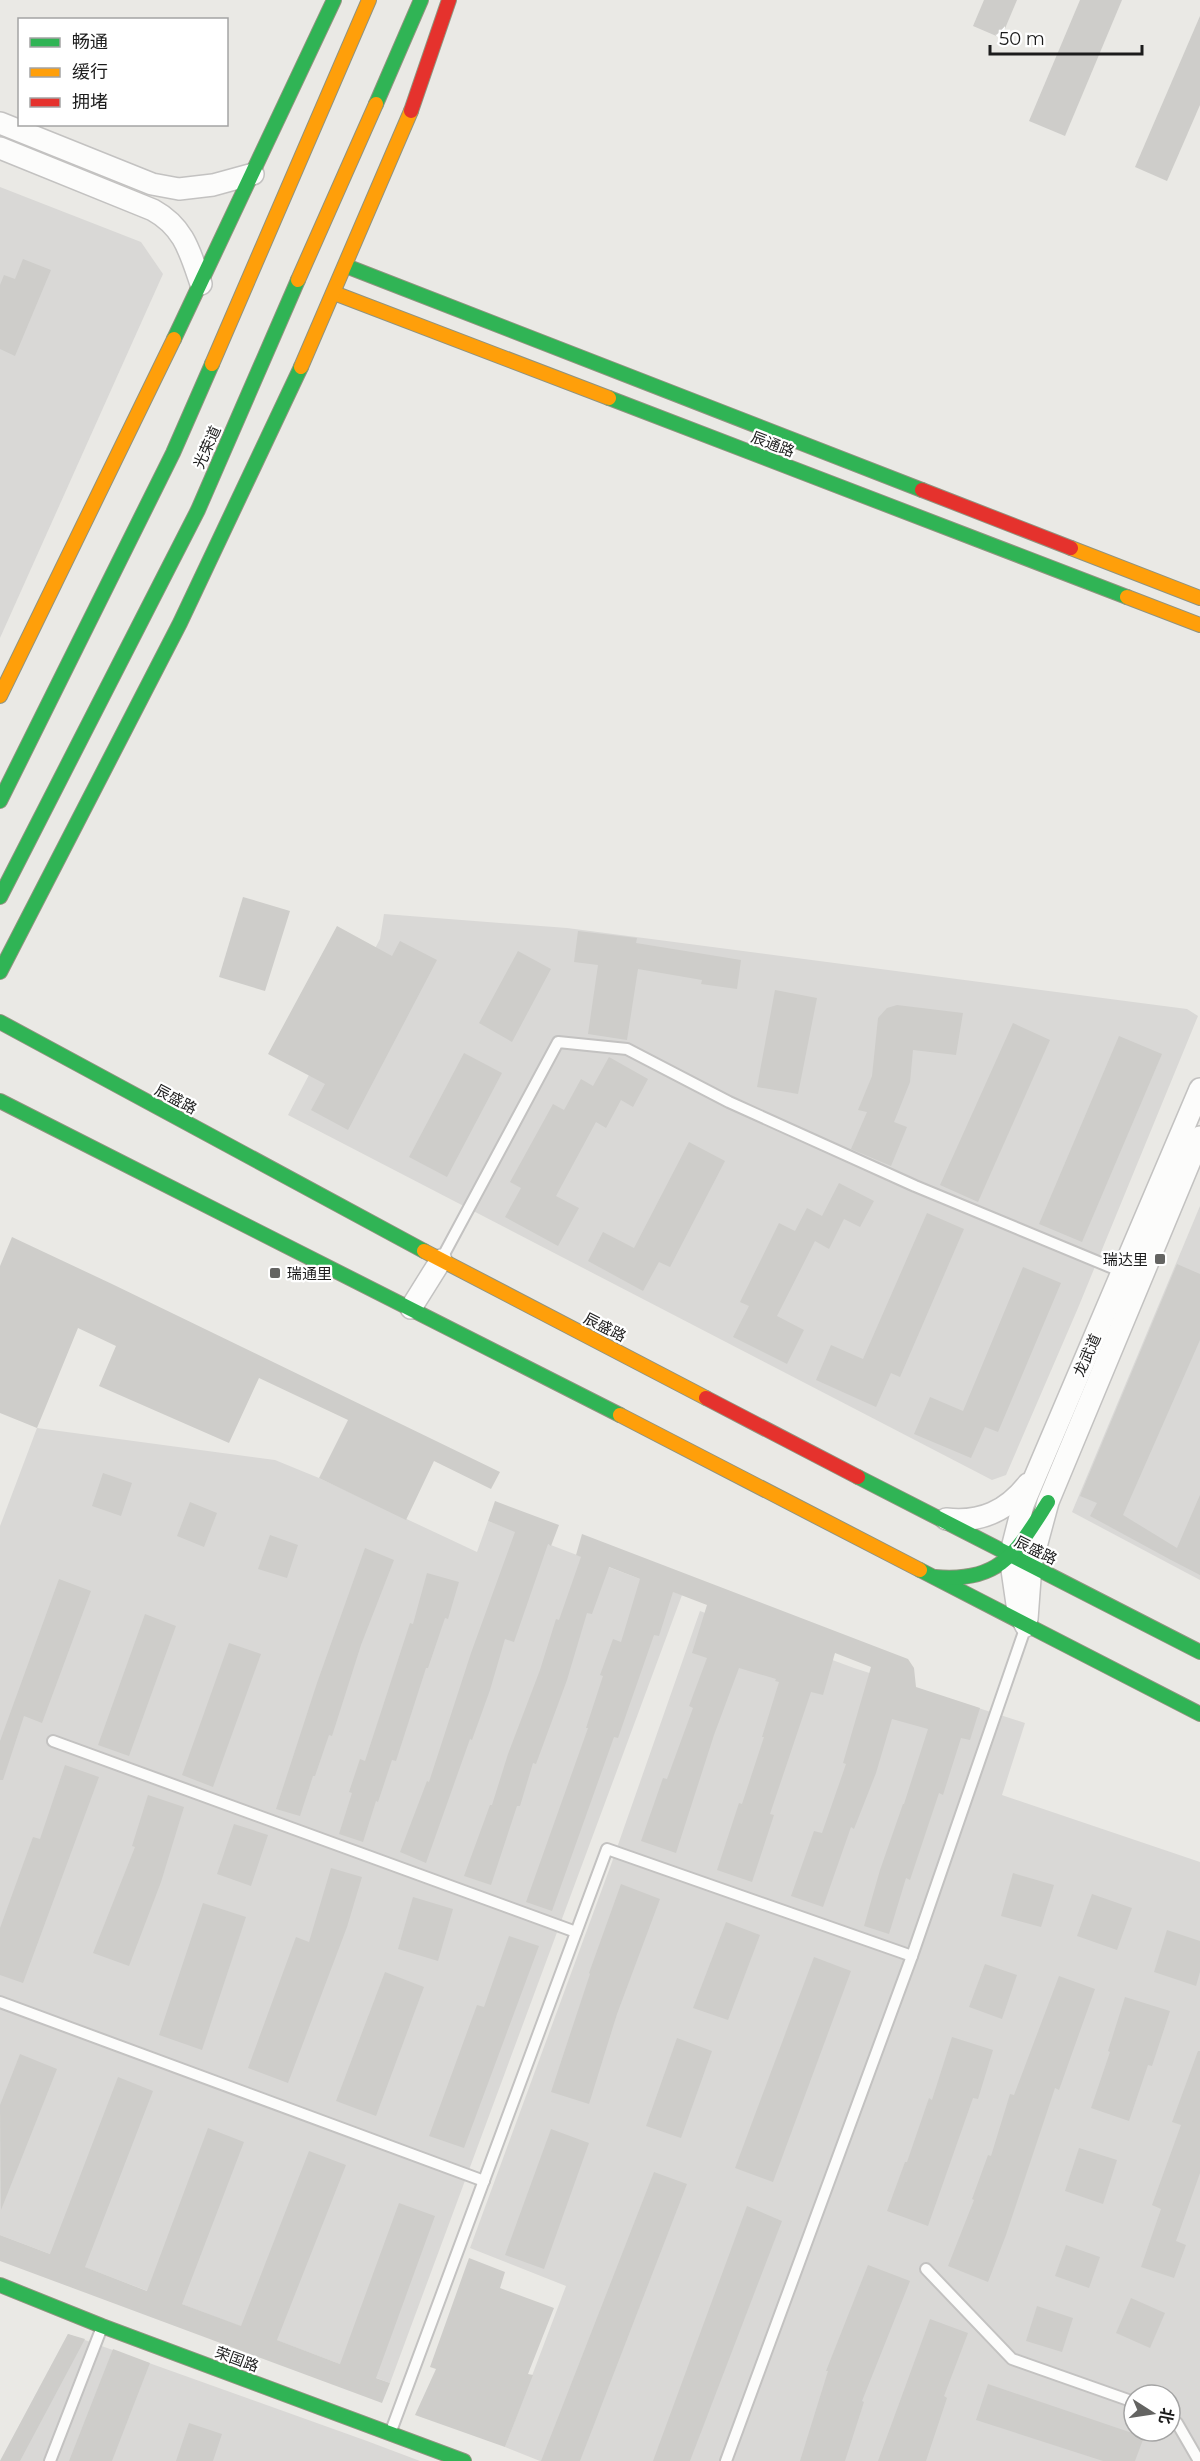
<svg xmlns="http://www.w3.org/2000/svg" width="1200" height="2461" viewBox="0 0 1200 2461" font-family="Montserrat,'Noto Sans SC',sans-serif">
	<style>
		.residential { fill: #d9d8d6; fill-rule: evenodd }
		.building { fill: #cecdca }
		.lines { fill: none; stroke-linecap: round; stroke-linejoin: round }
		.lane-casing { stroke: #c3c2c1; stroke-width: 14 }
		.street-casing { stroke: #c3c2c1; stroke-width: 24 }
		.fast-casing { stroke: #90937f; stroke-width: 16 }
		.slow-casing { stroke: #90937f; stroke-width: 16 }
		.jam-casing { stroke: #90937f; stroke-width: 16 }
		.lane { stroke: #fcfcfb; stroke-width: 10 }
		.street { stroke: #fcfcfb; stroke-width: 21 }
		.fast { stroke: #30b455; stroke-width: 14 }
		.slow { stroke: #ff9f0a; stroke-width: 14 }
		.jam { stroke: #e5322d; stroke-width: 14 }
		.poi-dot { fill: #646462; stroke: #fff; stroke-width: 2 }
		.labels { text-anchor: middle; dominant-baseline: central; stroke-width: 4.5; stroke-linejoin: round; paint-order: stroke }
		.street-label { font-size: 15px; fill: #1c1c1c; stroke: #fff }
		.poi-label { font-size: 15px; fill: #1c1c1c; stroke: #fff; text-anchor: end }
	</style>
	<rect width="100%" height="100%" fill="#eae9e5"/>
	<g class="residential">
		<polygon points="0,187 141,242 163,274 0,638"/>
		<polygon points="384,914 567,928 1187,1009 1198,1016 1078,1308 1006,1475 992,1480 288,1115 380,939"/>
		<polygon points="1200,1206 1200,1580 1072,1512"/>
		<polygon points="37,1428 275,1460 319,1478 477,1552 488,1521 682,1595 390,2383 0,2235 0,1526"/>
		<path d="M700 1611 854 1668 1025 1723 1002 1795 1200 1862V2461H540L505 2447 566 2286 470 2248 612 1862ZM1134 2395H1170V2431H1134Z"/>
		<polygon points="68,2334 367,2441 420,2461 0,2461"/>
	</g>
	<g class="building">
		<polygon points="984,0 1017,0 1001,38 973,26"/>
		<polygon points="1080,0 1122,0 1065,136 1029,121"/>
		<polygon points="1200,16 1200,105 1167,181 1135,167"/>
		<polygon points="23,259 51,270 15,356 0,349 0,285 4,275 15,279"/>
		<polygon points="243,897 290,911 265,991 219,977"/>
		<polygon points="337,926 392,956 400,941 437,960 348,1130 311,1110 325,1084 268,1054"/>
		<polygon points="578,931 637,938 636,943 741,960 737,989 701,984 702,980 638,969 627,1040 588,1034 598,965 574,962"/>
		<polygon points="518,951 551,969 512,1042 479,1023"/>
		<polygon points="775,990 817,998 798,1094 757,1087"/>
		<polygon points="897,1005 963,1013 956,1055 913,1050 910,1082 894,1122 907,1127 891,1166 851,1149 867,1112 858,1110 872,1076 878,1018 887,1008"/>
		<polygon points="1013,1023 1050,1040 978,1202 940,1185"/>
		<polygon points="1119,1036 1162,1054 1082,1242 1039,1224"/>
		<polygon points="464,1053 502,1073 447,1177 409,1157"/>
		<polygon points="609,1057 648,1079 633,1107 621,1100 606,1128 596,1122 556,1196 579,1208 558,1246 505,1217 521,1188 510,1182 553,1104 564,1110 581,1079 593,1086"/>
		<polygon points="689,1142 725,1161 670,1267 659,1262 643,1291 588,1261 603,1232 634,1248"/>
		<polygon points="839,1183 874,1201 860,1227 844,1219 829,1249 815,1241 777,1316 804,1330 787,1364 733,1337 749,1306 740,1302 779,1223 795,1231 807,1208 822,1216"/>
		<polygon points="927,1213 964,1229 900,1377 891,1373 876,1407 816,1380 831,1345 863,1359"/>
		<polygon points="12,1237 112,1284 500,1472 491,1489 434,1461 406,1520 319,1478 348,1420 259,1378 229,1443 99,1386 116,1346 78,1328 37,1428 0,1413 0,1266"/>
		<polygon points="1177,1264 1200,1274 1200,1340 1123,1515 1177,1548 1200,1495 1200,1575 1171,1560 1172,1558 1171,1560 1090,1516 1097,1503 1080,1496"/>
		<polygon points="1023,1267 1061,1283 998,1432 985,1427 971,1458 914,1434 930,1397 963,1411"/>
		<polygon points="103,1473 132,1483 121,1516 92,1506"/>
		<polygon points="495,1501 559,1525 551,1546 548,1544 514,1642 505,1639 490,1690 472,1740 470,1739 426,1863 400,1852 427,1781 429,1782 471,1653 515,1532 488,1521"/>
		<polygon points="190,1502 217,1513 204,1547 177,1536"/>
		<polygon points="582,1534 908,1659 914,1668 916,1687 980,1708 970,1740 961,1738 943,1795 939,1793 910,1880 906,1878 889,1934 864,1926 880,1870 903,1804 904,1804 928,1729 892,1719 876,1773 854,1829 851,1827 823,1907 791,1896 814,1831 822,1833 846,1764 843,1763 871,1667 835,1653 823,1695 811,1692 770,1814 774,1815 752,1882 717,1870 739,1803 742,1804 764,1737 762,1737 779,1682 775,1681 776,1679 739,1668 714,1735 676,1853 641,1841 663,1778 667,1779 693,1708 689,1706 707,1658 692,1653 707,1605 673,1592 659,1636 654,1635 618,1738 614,1737 552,1911 526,1902 588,1728 586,1728 603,1676 600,1675 613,1639 621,1642 640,1579 609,1567 592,1614 587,1613 567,1680 536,1764 533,1763 520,1806 517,1806 491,1885 464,1876 490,1805 492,1805 508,1754 540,1670 556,1619 559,1620 581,1557 576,1555"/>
		<polygon points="270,1535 298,1545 287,1578 258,1569"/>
		<polygon points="365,1548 394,1560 361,1645 332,1736 329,1735 315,1776 313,1776 300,1816 276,1809 317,1683"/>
		<polygon points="427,1573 459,1582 448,1619 445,1618 428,1668 426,1668 396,1761 392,1760 378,1802 376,1801 363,1842 339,1834 352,1793 349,1792 360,1759 365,1761 410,1623 413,1624"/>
		<polygon points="59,1579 91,1591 42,1723 24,1716 3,1780 0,1780 0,1741"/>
		<polygon points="145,1614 176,1626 129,1756 98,1745"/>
		<polygon points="229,1643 261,1654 213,1787 182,1775"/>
		<polygon points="65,1765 99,1777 23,1983 0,1975 0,1928 33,1837 40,1839"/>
		<polygon points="148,1795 184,1807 161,1882 129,1966 93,1953 135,1847 132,1846"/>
		<polygon points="234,1824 268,1835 251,1886 217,1874"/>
		<polygon points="331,1868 362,1877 347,1927 288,2083 248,2068 296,1937 309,1942"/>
		<polygon points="1013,1873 1054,1885 1041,1927 1001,1916"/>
		<polygon points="621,1884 660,1899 617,2014 589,2104 551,2092 590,1974 589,1973"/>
		<polygon points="1092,1894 1132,1908 1117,1950 1077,1936"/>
		<polygon points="413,1897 453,1909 438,1961 398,1949"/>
		<polygon points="203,1903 246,1917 202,2050 159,2035"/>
		<polygon points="726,1922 760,1935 728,2020 693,2008"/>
		<polygon points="1167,1930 1200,1941 1200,1972 1196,1986 1154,1972"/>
		<polygon points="509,1936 539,1946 464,2148 429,2136 477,2005 484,2007"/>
		<polygon points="814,1957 851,1971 773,2182 735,2168"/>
		<polygon points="985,1964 1017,1975 1002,2019 969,2007"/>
		<polygon points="385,1972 424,1987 376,2116 336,2101"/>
		<polygon points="1059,1976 1095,1989 1059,2090 1055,2088 1006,2235 988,2282 948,2266 974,2200 972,2199 988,2155 991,2156 1010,2094 1014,2095"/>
		<polygon points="1125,1997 1170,2011 1152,2066 1148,2065 1129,2121 1091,2108 1110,2052 1108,2051"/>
		<polygon points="952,2037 993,2050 978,2099 973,2098 928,2226 887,2211 905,2162 907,2162 929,2098 932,2100"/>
		<polygon points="677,2038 712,2051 681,2138 646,2126"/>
		<polygon points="1198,2051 1200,2051 1200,2173 1176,2241 1186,2245 1174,2278 1141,2267 1161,2209 1152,2205 1181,2125 1172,2122"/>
		<polygon points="20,2054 57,2069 1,2210 0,2105"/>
		<polygon points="118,2077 153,2091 85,2267 147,2291 208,2128 244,2142 182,2304 241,2326 309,2151 346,2165 277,2340 340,2364 399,2203 435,2216 376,2378 390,2383 382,2403 0,2261 0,2235 50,2254"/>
		<polygon points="551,2129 589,2143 544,2269 505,2255"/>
		<polygon points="1079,2148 1117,2160 1103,2204 1065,2191"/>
		<polygon points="654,2172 687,2184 580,2461 541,2461"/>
		<polygon points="747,2206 782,2221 690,2461 653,2461"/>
		<polygon points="1066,2245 1100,2257 1089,2288 1055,2276"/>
		<polygon points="469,2258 505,2272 500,2288 554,2308 528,2374 533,2375 505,2447 415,2415 436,2369 430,2367"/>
		<polygon points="868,2265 910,2281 862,2401 864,2402 845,2461 800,2461 828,2371 826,2371"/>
		<polygon points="1131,2298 1165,2313 1150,2348 1116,2333"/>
		<polygon points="1037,2306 1073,2318 1062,2352 1026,2341"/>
		<polygon points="930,2319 968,2333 944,2396 947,2398 926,2461 878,2461"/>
		<polygon points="68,2334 85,2339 20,2461 0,2461"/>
		<polygon points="113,2349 150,2363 112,2461 69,2461"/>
		<polygon points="988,2384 1144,2437 1135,2461 1103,2461 976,2420"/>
		<polygon points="189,2423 222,2434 213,2461 176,2461"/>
	</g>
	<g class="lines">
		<defs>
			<g id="lane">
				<polyline points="442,1258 558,1042 627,1049 729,1102 915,1186 1125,1273"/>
				<polyline points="53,1741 576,1932"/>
				<polyline points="0,2002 484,2181"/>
				<polyline points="926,2269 1012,2359 1134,2402"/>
				<polyline points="1170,2419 1177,2423 1199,2461"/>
				<polyline points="391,2431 607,1849 912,1956"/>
				<polyline points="50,2461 102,2327"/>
				<polyline points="726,2461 912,1956 1026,1626"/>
			</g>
			<g id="street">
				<polyline points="0,123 152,184 179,189 213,185 253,174"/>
				<path d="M0 148 153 210C184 227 190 252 201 284"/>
				<polyline points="411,1308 441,1260"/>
				<path d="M946 1519C981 1523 1007 1511 1028 1484"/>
				<polyline points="1027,1619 1031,1565 1048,1502 1200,1137"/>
				<polyline points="1026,1626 1018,1611 1010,1556 1023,1505 1200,1089"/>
			</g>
			<g id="fast">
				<polyline points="376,104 421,0"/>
				<polyline points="346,266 922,490"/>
				<polyline points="174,339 334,0"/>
				<polyline points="609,398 1127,597"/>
				<polyline points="0,801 173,453 212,364"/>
				<polyline points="0,897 198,510 298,280"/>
				<polyline points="0,972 180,623 301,367"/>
				<polyline points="0,1022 424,1251"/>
				<polyline points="0,1101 620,1415"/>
				<polyline points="858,1477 1200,1652"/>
				<polyline points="920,1570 1200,1714"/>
				<path d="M935 1577C1001 1583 1016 1552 1048 1502"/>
				<polyline points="0,2285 102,2326 464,2461"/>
			</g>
			<g id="slow">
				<polyline points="298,280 376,104"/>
				<polyline points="334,293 609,398"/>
				<polyline points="212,364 369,0"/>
				<polyline points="301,367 411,111"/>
				<polyline points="1071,548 1200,598"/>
				<polyline points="1127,597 1200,625"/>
				<polyline points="0,696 174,339"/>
				<polyline points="424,1251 706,1398"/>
				<polyline points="620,1415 920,1570"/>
			</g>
			<g id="jam">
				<polyline points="411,111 449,0"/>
				<polyline points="922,490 1071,548"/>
				<polyline points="706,1398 858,1477"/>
			</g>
		</defs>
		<use href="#lane" class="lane-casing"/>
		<use href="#street" class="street-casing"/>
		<use href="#fast" class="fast-casing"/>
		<use href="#slow" class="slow-casing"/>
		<use href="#jam" class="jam-casing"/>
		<use href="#lane" class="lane"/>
		<use href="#street" class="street"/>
		<use href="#fast" class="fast"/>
		<use href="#slow" class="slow"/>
		<use href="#jam" class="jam"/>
	</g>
	<g class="poi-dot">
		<rect x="1154" y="1253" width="12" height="12" rx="3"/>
		<rect x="269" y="1267" width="12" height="12" rx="3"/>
	</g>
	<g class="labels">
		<g class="street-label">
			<text transform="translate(773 444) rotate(21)">辰通路</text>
			<text transform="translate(207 447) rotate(-66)">光荣道</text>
			<text transform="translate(176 1099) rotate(28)">辰盛路</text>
			<text transform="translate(605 1327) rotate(27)">辰盛路</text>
			<text transform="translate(1087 1355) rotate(-66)">龙武道</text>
			<text transform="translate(1036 1550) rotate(26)">辰盛路</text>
			<text transform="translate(237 2359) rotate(20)">荣国路</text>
		</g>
		<g class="poi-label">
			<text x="1148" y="1259">瑞达里</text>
			<text x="287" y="1273" text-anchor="start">瑞通里</text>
		</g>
	</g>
	<rect x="18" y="18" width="210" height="108" fill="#ffffff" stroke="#a4a4a4" stroke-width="1.5"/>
	<rect x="30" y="38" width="30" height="9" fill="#30b455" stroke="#a4a4a4" stroke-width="1.5"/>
	<text x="72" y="48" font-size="18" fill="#1c1c1c">畅通</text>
	<rect x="30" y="68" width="30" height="9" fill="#ff9f0a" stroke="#a4a4a4" stroke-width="1.5"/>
	<text x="72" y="78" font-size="18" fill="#1c1c1c">缓行</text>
	<rect x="30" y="98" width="30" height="9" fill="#e5322d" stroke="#a4a4a4" stroke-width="1.5"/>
	<text x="72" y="108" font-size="18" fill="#1c1c1c">拥堵</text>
	<g transform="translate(1152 2413) rotate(102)"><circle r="28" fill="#ffffff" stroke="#a4a4a4" stroke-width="1.5"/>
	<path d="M0-4.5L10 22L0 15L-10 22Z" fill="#646462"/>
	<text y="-9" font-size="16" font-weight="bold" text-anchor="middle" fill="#1c1c1c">北</text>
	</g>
	<path d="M990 45v9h152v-9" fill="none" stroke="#1c1c1c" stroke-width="3"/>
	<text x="999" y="45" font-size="18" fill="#1c1c1c" stroke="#ffffff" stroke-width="4.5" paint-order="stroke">50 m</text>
</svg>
